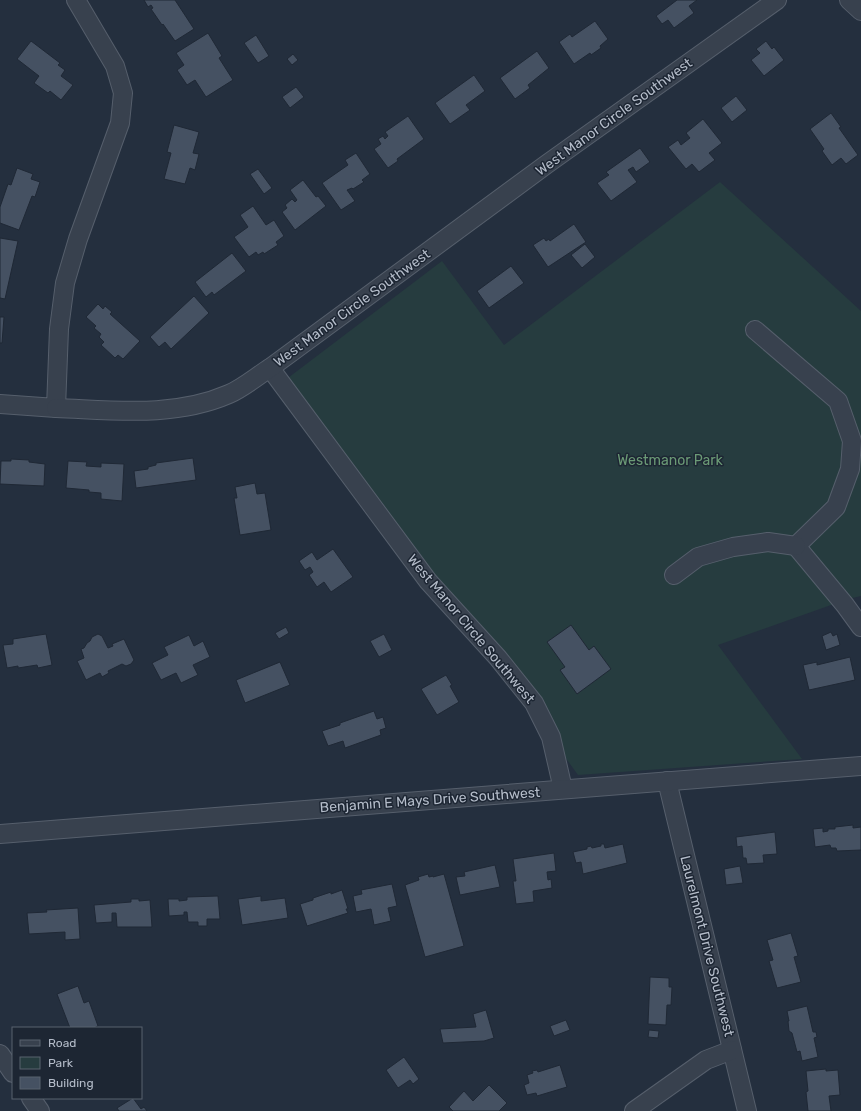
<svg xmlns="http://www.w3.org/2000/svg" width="861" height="1111" viewBox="0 0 861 1111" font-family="Rubik,sans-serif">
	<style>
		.green { fill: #263c3f }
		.building { fill: #455162; stroke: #1f2835 }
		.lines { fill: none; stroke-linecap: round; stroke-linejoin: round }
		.minor-casing { stroke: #565f6c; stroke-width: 20 }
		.minor { stroke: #38414e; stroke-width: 18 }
		.labels { text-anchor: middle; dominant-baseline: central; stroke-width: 3; stroke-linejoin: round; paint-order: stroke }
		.street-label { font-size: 14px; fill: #b4bcc9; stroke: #1d2633 }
		.park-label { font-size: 14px; fill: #6b9a76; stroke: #1d2633 }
	</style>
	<rect width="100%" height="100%" fill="#242f3e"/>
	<polygon class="green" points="720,182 861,311 861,596 848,599 718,645 802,759 578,775 512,684 280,384 442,261 504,345"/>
	<g class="building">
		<polygon points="144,0 175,0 194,29 175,41 163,24 162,25 151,9 153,8 151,5 148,7"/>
		<polygon points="677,0 697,0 689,6 694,13 674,28 668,20 662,24 656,16"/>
		<polygon points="595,21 608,39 600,46 601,48 591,55 590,53 574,64 559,42 570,34 572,37"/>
		<polygon points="208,33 222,56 219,58 233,80 206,97 195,80 187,85 177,70 184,65 176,53"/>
		<polygon points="256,35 269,56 258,63 244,43"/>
		<polygon points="31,41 60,63 58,65 65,70 61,76 73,85 61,100 50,91 48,93 34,83 39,76 17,59"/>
		<polygon points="766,41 772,49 774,47 784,60 764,76 751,60 760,53 756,49"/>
		<polygon points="537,51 549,68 528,85 530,88 515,99 500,78"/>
		<polygon points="293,54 298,60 292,65 287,59"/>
		<polygon points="474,75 485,91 466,105 470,110 450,124 435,103"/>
		<polygon points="296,87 304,97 290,108 282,97"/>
		<polygon points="736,96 747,110 732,122 721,108"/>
		<polygon points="831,113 841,127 839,128 858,155 846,164 841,158 832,165 822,151 824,149 810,129"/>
		<polygon points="408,116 424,139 397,159 398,161 388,168 374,149 381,144 378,139 383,136 385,139 388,136 385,132"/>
		<polygon points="703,119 722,143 709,153 715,160 699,172 692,164 686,169 668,147 678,140 681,145 690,138 686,133"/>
		<polygon points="174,125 199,132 193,153 199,154 195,170 190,168 185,184 164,179 171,153 167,152"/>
		<polygon points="640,148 650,162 636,172 633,167 628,170 637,182 611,201 597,183 609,175 606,172"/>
		<polygon points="356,153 370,174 362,180 364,182 353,189 352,188 347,190 355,201 341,210 322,183 348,165 345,160"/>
		<polygon points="17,168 33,174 31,179 40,182 35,197 32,196 19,230 0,223 0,207 8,184 11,185"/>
		<polygon points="258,169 272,188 264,194 250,174"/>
		<polygon points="303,180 316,197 318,196 326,206 295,230 282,212 287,208 285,205 292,199 295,202 297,200 290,190"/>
		<polygon points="253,206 266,225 274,220 284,236 276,242 278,245 264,254 263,252 258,255 256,252 249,257 234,237 248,227 240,215"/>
		<polygon points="574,224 586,242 548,267 533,245 544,238 546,241 549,239 550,241"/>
		<polygon points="0,238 18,241 5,299 0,298"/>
		<polygon points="585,244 595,257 582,268 571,255"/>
		<polygon points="232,253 246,271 214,295 212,292 206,297 195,282"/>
		<polygon points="511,266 524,283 489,308 477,291"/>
		<polygon points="194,296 209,313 171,349 165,342 159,347 150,337"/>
		<polygon points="98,304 103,309 105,306 112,312 110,314 140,341 123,359 118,355 115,358 101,345 104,342 99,337 101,334 94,328 96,326 86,317"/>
		<polygon points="0,317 4,317 2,343 0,343"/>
		<polygon points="193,458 196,480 136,488 134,471 148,469 148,467 156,465 156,463"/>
		<polygon points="11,459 29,460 29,462 45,464 44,486 0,484 1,461 11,461"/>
		<polygon points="68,461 87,462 86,466 101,467 101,463 124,464 122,501 101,499 101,493 89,492 89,490 66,488"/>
		<polygon points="255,483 257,494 265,493 271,530 240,535 234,498 237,498 235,487"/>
		<polygon points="333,549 353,577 331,592 324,582 317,587 309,575 313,572 310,567 305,570 299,561 312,552 317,560"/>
		<polygon points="571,625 589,650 594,646 611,669 577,694 560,670 565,667 547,642"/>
		<polygon points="286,627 289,633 279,639 275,633"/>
		<polygon points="831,632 833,636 837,634 840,645 826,650 822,636"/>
		<polygon points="46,634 52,665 38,668 37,665 18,668 18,666 7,668 3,645 13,644 13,639"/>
		<polygon points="98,634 102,636 108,648 113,646 112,644 124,639 134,660 131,664 126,666 122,664 108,671 109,673 102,677 100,673 86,680 77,661 84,658 81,649 84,648 87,643 90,641 92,637"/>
		<polygon points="384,634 392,650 379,657 370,641"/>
		<polygon points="189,635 194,646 203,641 210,657 193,665 198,675 181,683 176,673 161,680 152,663 168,655 164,647"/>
		<polygon points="850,657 855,680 809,690 803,665 817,662 817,665"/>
		<polygon points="280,662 290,685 245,703 236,680"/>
		<polygon points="446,675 452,685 450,686 459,702 437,715 421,689"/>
		<polygon points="374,711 377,719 383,717 386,728 380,730 381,735 345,748 343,741 328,746 322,731 340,725 340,723"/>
		<polygon points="853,825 853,828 861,827 861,850 837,851 836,848 831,848 830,845 815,847 813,829 823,828 823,832 828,831 828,829 835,829 835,827"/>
		<polygon points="775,832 777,854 763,855 764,863 747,864 746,858 743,858 742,846 737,847 736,837"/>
		<polygon points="601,844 604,844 605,848 623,844 627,863 583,874 581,862 576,863 573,852 587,849 587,847 591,846 592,848 601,846"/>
		<polygon points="554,853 556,871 547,872 548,880 551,879 552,888 533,891 534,902 516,904 513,881 516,881 513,859"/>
		<polygon points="495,865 500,887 460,895 456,877 465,876 464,872"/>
		<polygon points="740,866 743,883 726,885 724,869"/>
		<polygon points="428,874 429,877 433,876 433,877 444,874 464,946 425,957 405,885 419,880 418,877"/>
		<polygon points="392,884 397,906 388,908 391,921 374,925 371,909 356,912 353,896 362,894 361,890"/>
		<polygon points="342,890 348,909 346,909 348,913 307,926 300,904 313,900 313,898 331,892 331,894"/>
		<polygon points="218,896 220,919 207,919 207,926 198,926 198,922 188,922 187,912 184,912 184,915 169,916 168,899 179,899 179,901 187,900 187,897"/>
		<polygon points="261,896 261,901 285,898 288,918 242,925 238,899"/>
		<polygon points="131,899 139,899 139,901 150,900 152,927 117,927 116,913 112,913 112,922 96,923 94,905 131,902"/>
		<polygon points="78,908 80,939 65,940 65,932 29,934 27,913 47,912 46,910"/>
		<polygon points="791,933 798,956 794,957 801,982 777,988 769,961 773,960 767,940"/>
		<polygon points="650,977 669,978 669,987 672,987 671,1005 667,1005 666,1025 648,1024"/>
		<polygon points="78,986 84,1003 89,1001 98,1026 94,1028 70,1028 57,994"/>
		<polygon points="807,1006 813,1032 816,1032 817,1037 814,1038 818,1057 802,1061 800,1051 797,1052 792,1033 789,1031 788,1021 789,1021 787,1011"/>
		<polygon points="486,1010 494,1038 484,1041 443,1043 440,1029 476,1027 473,1014"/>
		<polygon points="566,1020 570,1030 554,1036 550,1026"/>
		<polygon points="649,1030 659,1031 658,1038 648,1037"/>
		<polygon points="404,1057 419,1079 413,1084 410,1080 398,1088 386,1070"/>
		<polygon points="560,1065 567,1087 537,1096 536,1093 527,1095 524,1085 529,1083 527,1075 533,1073 532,1071 537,1070 538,1072"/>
		<polygon points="826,1069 826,1071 838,1070 840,1095 829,1096 831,1111 808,1111 806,1092 808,1091 806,1071"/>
		<polygon points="489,1085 507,1103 499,1111 453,1111 449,1107 464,1091 473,1101"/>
		<polygon points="133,1098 141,1109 144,1107 147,1111 119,1111 117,1108"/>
	</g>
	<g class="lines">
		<defs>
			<g id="minor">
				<polyline points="849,0 861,11"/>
				<polyline points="755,330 838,401 852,441 850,469 836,507 796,546 845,605 861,627"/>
				<polyline points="270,368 428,581 498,658 534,703 551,737 563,789"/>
				<polyline points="0,404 56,408 59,329 65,283 78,239 120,123 123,93 115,66 76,0"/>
				<path d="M56 408C113 410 174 418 229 394 243 388 257 376 270 368L547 164 777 0"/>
				<polyline points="674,575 698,557 733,547 768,542 796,546"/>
				<polyline points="667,781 747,1111"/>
				<polyline points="0,834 861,766"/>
				<polyline points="0,1054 13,1073"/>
				<polyline points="31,1098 40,1111"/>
				<polyline points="634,1111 706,1060 732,1050"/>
			</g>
		</defs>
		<use href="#minor" class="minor-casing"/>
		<use href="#minor" class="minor"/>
	</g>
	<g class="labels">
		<g class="street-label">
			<text transform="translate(614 117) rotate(-36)">West Manor Circle Southwest</text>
			<text transform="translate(352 308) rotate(-36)">West Manor Circle Southwest</text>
			<text transform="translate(471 629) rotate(50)">West Manor Circle Southwest</text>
			<text transform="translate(430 800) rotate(-4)">Benjamin E Mays Drive Southwest</text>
			<text transform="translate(707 946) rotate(76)">Laurelmont Drive Southwest</text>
		</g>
		<g class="park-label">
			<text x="670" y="460">Westmanor Park</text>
		</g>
	</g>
	<rect x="12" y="1027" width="130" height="72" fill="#1d2633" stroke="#59626f"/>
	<rect x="20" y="1040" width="20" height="6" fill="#38414e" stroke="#59626f"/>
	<text x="48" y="1047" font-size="12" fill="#b4bcc9">Road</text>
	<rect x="20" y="1057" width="20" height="12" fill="#263c3f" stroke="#59626f"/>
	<text x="48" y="1067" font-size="12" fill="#b4bcc9">Park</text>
	<rect x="20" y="1077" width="20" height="12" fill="#455162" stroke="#59626f"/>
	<text x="48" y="1087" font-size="12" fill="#b4bcc9">Building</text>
</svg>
